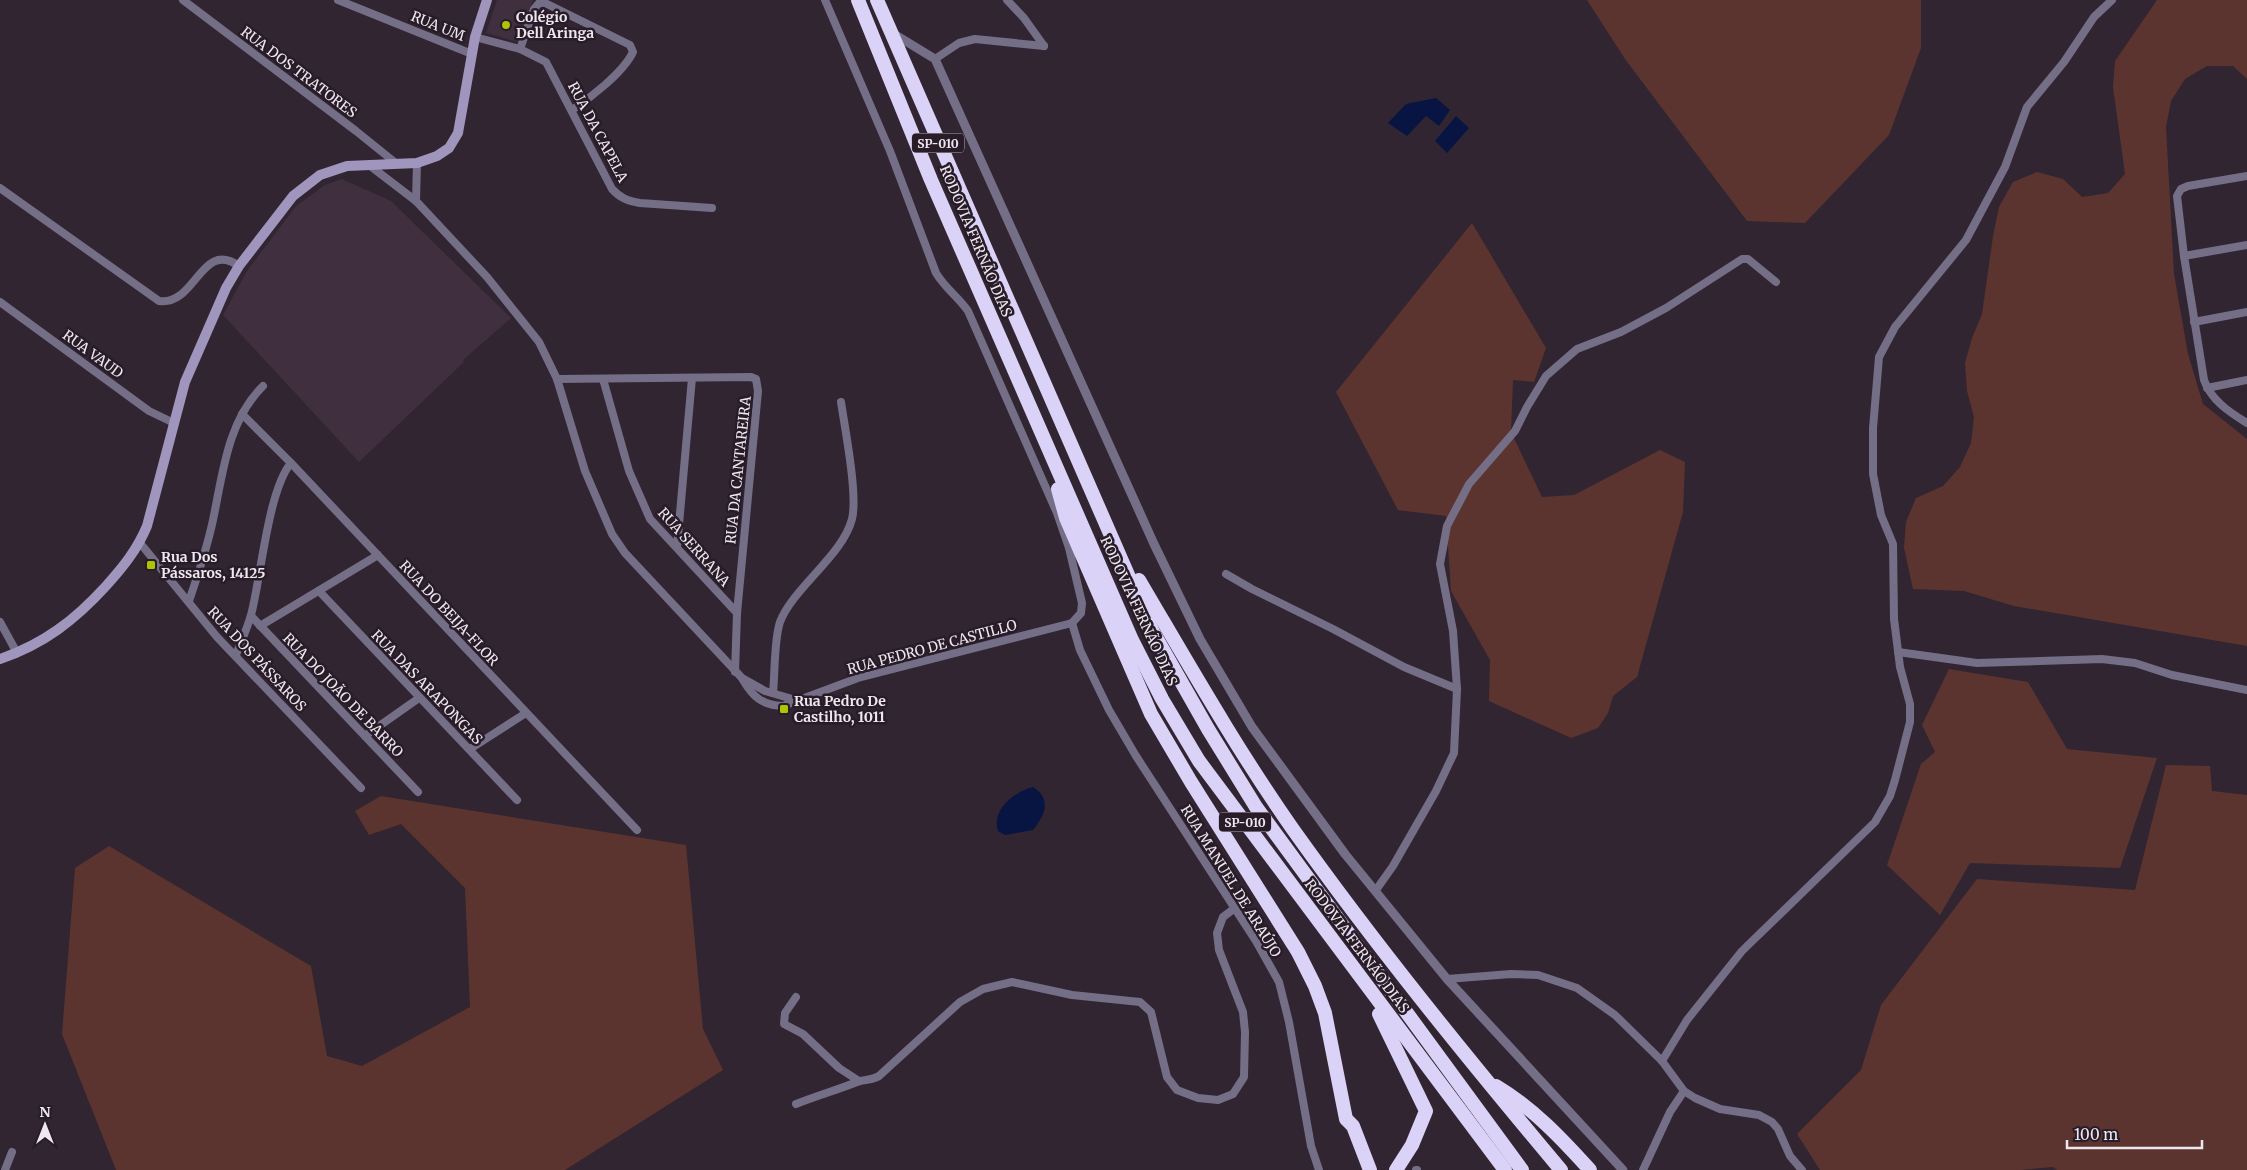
<svg xmlns="http://www.w3.org/2000/svg" width="2247" height="1170" viewBox="0 0 2247 1170" font-family="Merriweather,serif">
	<style>
		.built { fill: #402f3f }
		.green { fill: #5c342f }
		.water { fill: #081441 }
		.lines { fill: none; stroke-linecap: round; stroke-linejoin: round }
		.minor { stroke: #756e87; stroke-width: 8 }
		.tertiary { stroke: #756e87; stroke-width: 9 }
		.secondary { stroke: #9f95bd; stroke-width: 10 }
		.motorway { stroke: #dbd2f8; stroke-width: 14 }
		.poi-dot { fill: #b0c502; stroke: #271c27; stroke-width: 2 }
		.labels { text-anchor: middle; dominant-baseline: central; stroke-width: 5; stroke-linejoin: round; paint-order: stroke }
		.shield { fill: #271c27; stroke: #b3aab3; stroke-width: 1 }
		.shield-label { font-size: 12px; font-weight: bold; fill: #efe7ef }
		.poi-label { font-size: 14px; font-weight: bold; fill: #efe7ef; stroke: #271c27; text-anchor: start }
		.street-label { font-size: 14px; fill: #efe7ef; stroke: #271c27 }
	</style>
	<rect width="100%" height="100%" fill="#312531"/>
	<g class="built">
		<polygon points="497,0 533,0 518,42 486,33"/>
		<polygon points="342,179 391,201 511,318 463,360 464,362 359,462 223,315 247,271 296,206 325,185"/>
	</g>
	<g class="green">
		<polygon points="1587,0 1921,0 1921,48 1889,135 1805,223 1747,221 1625,59"/>
		<polygon points="2157,0 2247,0 2247,79 2233,66 2207,66 2185,79 2171,101 2166,127 2174,274 2188,354 2203,404 2247,439 2247,646 2014,606 1964,591 1913,589 1904,548 1906,522 1916,498 1943,486 1960,467 1971,443 1974,417 1967,391 1965,363 1972,338 1982,314 1993,236 1999,207 2013,182 2037,172 2063,179 2082,197 2108,193 2125,174 2113,87 2115,61"/>
		<polygon points="1472,223 1546,348 1534,382 1513,380 1511,432 1542,497 1574,495 1660,450 1685,462 1683,512 1637,677 1613,696 1608,713 1598,728 1571,738 1489,701 1490,660 1451,591 1446,516 1398,510 1336,392"/>
		<polygon points="1949,669 2028,682 2067,749 2157,758 2120,868 1970,863 1940,915 1887,865 1921,764 1935,752 1922,725"/>
		<polygon points="2166,765 2210,766 2212,791 2247,795 2247,1170 2057,1170 2053,1167 2019,1170 1820,1170 1797,1134 1861,1070 1881,1005 1977,879 2135,890"/>
		<polygon points="381,796 686,845 703,1029 723,1070 565,1170 116,1170 62,1034 75,868 109,846 311,966 327,1056 362,1066 470,1007 465,888 401,824 369,835 355,811"/>
	</g>
	<g class="water">
		<polygon points="1436,98 1450,110 1439,126 1426,116 1407,136 1388,123 1406,104"/>
		<polygon points="1456,116 1469,128 1447,153 1435,141"/>
		<path d="M1033 787C1052 799 1045 815 1033 830L1005 835 998 831C991 810 1014 792 1033 787Z"/>
	</g>
	<g class="lines">
		<g class="minor">
			<polyline points="183,0 356,131 397,164"/>
			<polyline points="338,0 472,54"/>
			<path d="M825 0 890 151 936 273C945 288 958 297 968 311L1057 513 1069 548 1082 603 1081 613 1072 623"/>
			<polyline points="1007,0 1024,18 1044,46"/>
			<path d="M475 37 520 49 546 62 612 189C620 198 628 201 640 203L712 208"/>
			<path d="M520 49 534 9 539 3H545L630 45 633 52C623 73 590 98 572 110"/>
			<polyline points="935,59 959,43 975,39 1044,46"/>
			<polyline points="369,165 416,201 487,277 539,342 557,379 585,471 612,534 625,553 742,678 765,691 799,701"/>
			<path d="M2247 176 2188 186 2181 189 2177 196 2184 256 2204 380C2211 400 2229 412 2247 423"/>
			<path d="M0 188 159 301C196 306 201 239 239 266"/>
			<polyline points="416,201 417,163"/>
			<polyline points="2184,256 2247,245"/>
			<polyline points="0,302 149,411 174,423"/>
			<polyline points="2194,322 2247,312"/>
			<polyline points="557,379 751,377 756,379 758,391 737,613 735,672"/>
			<polyline points="603,379 629,471 650,519 737,613"/>
			<polyline points="2207,388 2247,380"/>
			<polyline points="242,414 291,463 637,830"/>
			<polyline points="140,543 217,637 361,788"/>
			<polyline points="677,547 692,378"/>
			<polyline points="1226,574 1252,589 1333,629 1404,667 1457,689"/>
			<polyline points="319,591 517,800"/>
			<path d="M189 601C198 575 207 548 213 520 223 473 227 422 263 386"/>
			<polyline points="251,616 418,792"/>
			<polyline points="0,622 17,653"/>
			<polyline points="1072,623 1080,650 1109,710 1136,756 1256,941 1279,982 1289,1022 1311,1146 1319,1170"/>
			<polyline points="260,626 378,555"/>
			<polyline points="1898,652 1977,663 2102,659 2135,663 2172,675 2247,690"/>
			<path d="M236 655C241 642 247 629 251 615 261 578 268 490 291 463"/>
			<path d="M743 680C753 697 762 705 783 706L858 678 1072 623"/>
			<path d="M773 693C775 674 774 639 780 622 793 588 843 555 852 519 858 495 845 429 841 402"/>
			<polyline points="365,736 419,698"/>
			<polyline points="470,749 526,713"/>
			<polyline points="1376,890 1393,866 1436,791 1454,753 1457,689 1453,631 1440,564 1447,526 1469,484 1515,431 1527,407 1546,376 1577,349 1621,332 1666,308 1742,259 1748,259 1776,282"/>
			<polyline points="1447,979 1511,974 1538,975 1577,988 1615,1015 1662,1061 1684,1091 1695,1098 1720,1109 1759,1115 1772,1122 1778,1129 1790,1156 1802,1170"/>
			<polyline points="796,997 785,1013 784,1024 803,1034 839,1068 859,1081"/>
			<polyline points="1662,1061 1687,1020 1742,951 1875,822 1890,796 1895,780 1910,722 1910,704 1900,667 1894,619 1893,544 1881,515 1873,474 1873,428 1879,357 1895,327 1966,240 2005,167 2027,107 2064,62 2094,17 2112,0"/>
			<path d="M796 1104C816 1096 837 1090 857 1082 864 1079 871 1081 879 1076L960 1002 983 989 1012 982 1072 995 1140 1002 1151 1012 1167 1077 1177 1090 1198 1098 1218 1100 1233 1094 1244 1077 1245 1032 1243 1012 1219 950 1217 933 1223 917 1235 908"/>
			<polyline points="5,1170 12,1152"/>
			<polyline points="1416,1170 1417,1170"/>
			<polyline points="1643,1170 1670,1112 1684,1091"/>
		</g>
		<polyline class="tertiary" points="894,34 935,59 1154,544 1200,639 1252,727 1345,854 1447,979 1623,1170"/>
		<path class="secondary" d="M0 659C44 644 75 620 106 586 123 567 137 550 147 526L185 382 226 288 239 266 293 196 320 175 347 166 417 163 437 156 449 148 458 133 475 37 487 0"/>
		<g class="motorway">
			<polyline points="858,0 931,180 1132,640 1162,699 1199,761 1505,1170"/>
			<polyline points="877,0 1153,632 1208,729 1256,807 1522,1170"/>
			<polyline points="1058,489 1066,518 1151,714 1191,782 1298,952 1315,986 1325,1013 1346,1119 1353,1126 1370,1170"/>
			<path d="M1139 580C1188 663 1236 748 1292 828 1376 946 1468 1059 1561 1170"/>
			<polyline points="1379,1014 1426,1111 1412,1145 1396,1170"/>
			<path d="M1496 1086C1533 1108 1562 1139 1590 1170"/>
		</g>
	</g>
	<g class="poi-dot">
		<circle cx="506" cy="25" r="5"/>
		<rect x="146" y="560" width="10" height="10" rx="2.5"/>
		<rect x="779" y="704" width="10" height="10" rx="2.5"/>
	</g>
	<g class="labels">
		<g class="shield">
			<rect x="912" y="133.5" width="52" height="19" rx="4"/>
			<rect x="1219" y="812.5" width="52" height="19" rx="4"/>
		</g>
		<g class="shield-label">
			<text x="938" y="143">SP-010</text>
			<text x="1245" y="822">SP-010</text>
		</g>
		<g class="poi-label">
			<text x="516" y="17">Colégio<tspan x="516" dy="16">Dell Aringa</tspan></text>
			<text x="161" y="557">Rua Dos<tspan x="161" dy="16">Pássaros, 14125</tspan></text>
			<text x="794" y="701">Rua Pedro De<tspan x="794" dy="16">Castilho, 1011</tspan></text>
		</g>
		<g class="street-label">
			<text transform="translate(438 26) rotate(22)">RUA UM</text>
			<text transform="translate(299 72) rotate(37)">RUA DOS TRATORES</text>
			<text transform="translate(598 132) rotate(62)">RUA DA CAPELA</text>
			<text transform="translate(976 241) rotate(67)">RODOVIA FERNÃO DIAS</text>
			<text transform="translate(93 354) rotate(36)">RUA VAUD</text>
			<text transform="translate(738 470) rotate(-84)">RUA DA CANTAREIRA</text>
			<text transform="translate(694 547) rotate(48)">RUA SERRANA</text>
			<text transform="translate(1139 611) rotate(65)">RODOVIA FERNÃO DIAS</text>
			<text transform="translate(449 613) rotate(47)">RUA DO BEIJA-FLOR</text>
			<text transform="translate(932 647) rotate(-15)">RUA PEDRO DE CASTILLO</text>
			<text transform="translate(257 659) rotate(47)">RUA DOS PÁSSAROS</text>
			<text transform="translate(427 687) rotate(46)">RUA DAS ARAPONGAS</text>
			<text transform="translate(343 695) rotate(46)">RUA DO JOÃO DE BARRO</text>
			<text transform="translate(1231 881) rotate(58)">RUA MANUEL DE ARAÚJO</text>
			<text transform="translate(1357 946) rotate(53)">RODOVIA FERNÃO DIAS</text>
		</g>
	</g>
	<g transform="translate(45 1125)" stroke="#271c27" stroke-width="4" paint-order="stroke">
	<path d="M0-4L9 19L0 12L-9 19Z" fill="#efe7ef"/>
	<text y="-8" font-size="14" font-weight="bold" text-anchor="middle" fill="#efe7ef">N</text>
	</g>
	<path d="M2067 1140v8h135v-8" fill="none" stroke="#efe7ef" stroke-width="2.5"/>
	<text x="2074" y="1140" font-size="15" fill="#efe7ef" stroke="#271c27" stroke-width="4" paint-order="stroke">100 m</text>
</svg>
